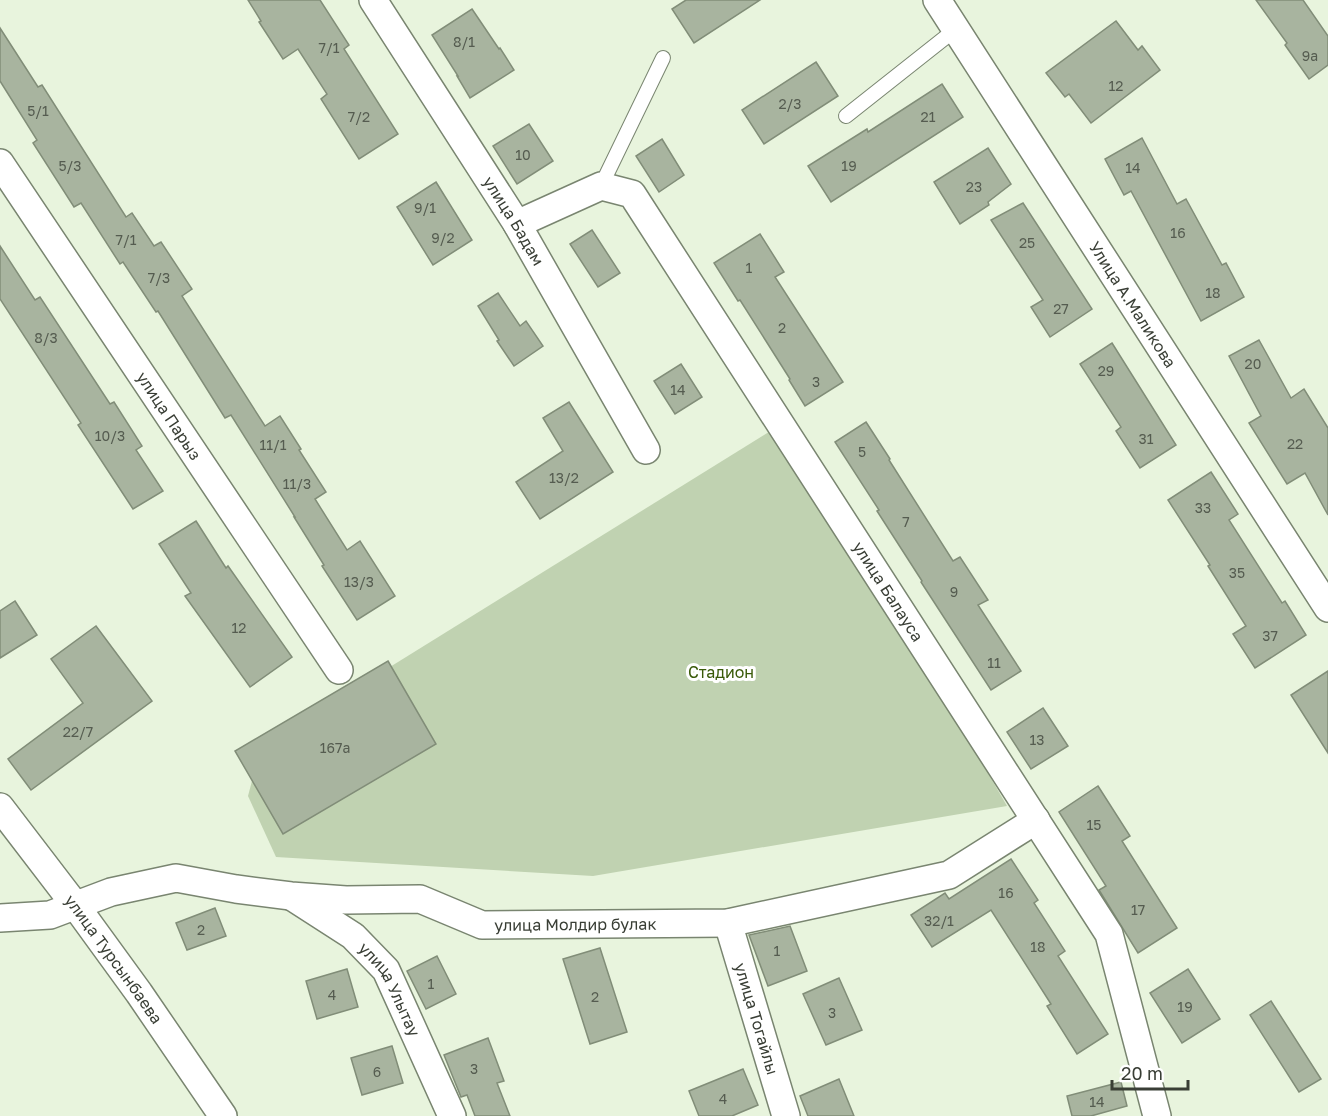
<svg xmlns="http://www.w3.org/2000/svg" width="1328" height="1116" viewBox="0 0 1328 1116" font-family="'Golos Text',sans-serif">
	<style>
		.green { fill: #c0d2b1 }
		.building { fill: #a8b49f; stroke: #818d78; stroke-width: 1.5 }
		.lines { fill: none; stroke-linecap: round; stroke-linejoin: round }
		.service-casing { stroke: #798570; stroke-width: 16 }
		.minor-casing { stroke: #798570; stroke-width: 30 }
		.service { stroke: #fff; stroke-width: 14 }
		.minor { stroke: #fff; stroke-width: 27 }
		.labels { text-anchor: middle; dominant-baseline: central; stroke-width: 6; stroke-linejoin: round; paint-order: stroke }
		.number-label { font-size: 14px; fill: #555c50 }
		.street-label { font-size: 16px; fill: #393e35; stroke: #fff }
		.park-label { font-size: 16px; fill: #395a08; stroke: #fff }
	</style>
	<rect width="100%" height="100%" fill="#e8f4dd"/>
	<polygon class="green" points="785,422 1007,806 593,876 276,857 248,796 261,747"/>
	<g class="building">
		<polygon points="248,0 320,0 349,45 344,49 398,134 359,159 321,99 327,94 298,49 283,59 259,22 261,21"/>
		<polygon points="686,0 760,0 694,43 672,9"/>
		<polygon points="1256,0 1303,0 1328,36 1328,65 1309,79 1285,45 1287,43"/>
		<polygon points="472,9 499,49 500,48 514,70 470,98 457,76 458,76 432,35"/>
		<polygon points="1116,21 1138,50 1142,46 1160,70 1091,123 1069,94 1065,97 1046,73"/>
		<polygon points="0,28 38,87 42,85 126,217 132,213 154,246 161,242 192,289 182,296 265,426 280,416 301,449 299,450 326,492 315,499 347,550 360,541 395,596 357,620 322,566 324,565 294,517 295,517 231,415 225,418 158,311 156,312 123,262 120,264 81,203 74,207 33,143 37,140 0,81"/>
		<polygon points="816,62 838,96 764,144 742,110"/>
		<polygon points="942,84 963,117 831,202 808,166 867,129 868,132"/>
		<polygon points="529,124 553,161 517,184 493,146"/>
		<polygon points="1142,138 1177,204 1186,199 1222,265 1226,263 1244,297 1201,321 1131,191 1124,195 1105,159"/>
		<polygon points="662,139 684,175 659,192 636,156"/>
		<polygon points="988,148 1011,184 988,202 989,205 960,224 934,182"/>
		<polygon points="436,182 472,240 433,265 397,207"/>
		<polygon points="1023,203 1092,309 1050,337 1031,307 1043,300 991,220"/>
		<polygon points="592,230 620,273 598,287 570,244"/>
		<polygon points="760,234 784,272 775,277 843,382 805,406 789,380 790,379 740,300 738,301 714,263"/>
		<polygon points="0,246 35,300 40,297 110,404 114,402 142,446 136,450 163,491 133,509 78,425 81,423 0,299"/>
		<polygon points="498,293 520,326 526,321 543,346 514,366 497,341 499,340 478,306"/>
		<polygon points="1259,340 1291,398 1304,389 1328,428 1328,515 1305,473 1287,484 1249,423 1261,416 1229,356"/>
		<polygon points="1112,343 1176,445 1140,468 1116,431 1121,427 1080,364"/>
		<polygon points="681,364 702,397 675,414 654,381"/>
		<polygon points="569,402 613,472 540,519 516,482 563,451 543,418"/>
		<polygon points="866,422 890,459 889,460 953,561 960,557 988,600 978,605 1021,671 991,690 921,582 922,581 877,511 879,510 835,442"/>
		<polygon points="1211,472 1238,514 1229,520 1282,603 1285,601 1306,635 1255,668 1233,634 1246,626 1208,566 1210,565 1168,500"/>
		<polygon points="196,521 226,568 228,566 292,657 250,687 185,596 191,593 159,544"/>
		<polygon points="15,601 37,635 0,658 0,611"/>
		<polygon points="96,626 152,701 31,790 8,759 83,703 51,659"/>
		<polygon points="388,661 436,744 283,834 235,751"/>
		<polygon points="1328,671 1328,753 1291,695"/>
		<polygon points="1043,708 1068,746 1031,769 1007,732"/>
		<polygon points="1098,786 1130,836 1122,841 1177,928 1138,953 1099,890 1106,886 1059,812"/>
		<polygon points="1011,859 1038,900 1034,903 1065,951 1058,956 1108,1034 1077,1054 1047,1006 1051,1004 991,910 932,947 911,915 945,893 949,899"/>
		<polygon points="215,908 226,936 187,950 176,923"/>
		<polygon points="790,926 807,971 768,986 749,935"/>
		<polygon points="600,948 627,1032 590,1044 563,959"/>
		<polygon points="437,956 456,994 426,1009 407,971"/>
		<polygon points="347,969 358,1007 317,1019 306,981"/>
		<polygon points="1188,969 1220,1019 1182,1043 1150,993"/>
		<polygon points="839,978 862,1030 826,1045 803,994"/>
		<polygon points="1271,1001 1321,1079 1299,1092 1250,1015"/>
		<polygon points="488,1038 504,1081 497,1083 510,1116 475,1116 467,1095 461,1097 444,1055"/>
		<polygon points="392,1046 403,1083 362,1095 351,1058"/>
		<polygon points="743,1069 758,1105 732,1116 699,1116 689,1091"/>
		<polygon points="839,1079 854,1116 808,1116 800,1096"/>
		<polygon points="1121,1082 1127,1106 1091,1116 1072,1116 1067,1096"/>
	</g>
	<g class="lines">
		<defs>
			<g id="service">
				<polyline points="846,116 956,29"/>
				<polyline points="601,186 663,58"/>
			</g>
			<g id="minor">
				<path id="s1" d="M373 0 517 224 646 450"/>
				<path id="s2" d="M937 0 1328 608"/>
				<path id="s3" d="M0 163 339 670"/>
				<path id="s4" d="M517 224 601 186 632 194 1109 934 1157 1116"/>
				<path id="s5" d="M0 807 75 905 139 993 223 1116"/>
				<path id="s6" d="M294 898 353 936 386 970 452 1116"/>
				<path id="s7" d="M0 918 50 915 111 892 176 878 236 889 291 896 346 900 420 899 482 925 728 923 949 875 1036 820"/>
				<path id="s8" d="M728 923 786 1116"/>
			</g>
		</defs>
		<use href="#service" class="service-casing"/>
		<use href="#minor" class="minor-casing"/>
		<use href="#service" class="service"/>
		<use href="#minor" class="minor"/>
	</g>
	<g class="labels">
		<g class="number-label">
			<text x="464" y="41">8/1</text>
			<text x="329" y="47">7/1</text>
			<text x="1310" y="55">9а</text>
			<text x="1116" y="85">12</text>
			<text x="790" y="103">2/3</text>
			<text x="38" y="110">5/1</text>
			<text x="359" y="116">7/2</text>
			<text x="928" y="116">21</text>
			<text x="523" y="154">10</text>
			<text x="70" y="165">5/3</text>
			<text x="849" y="165">19</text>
			<text x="1133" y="167">14</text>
			<text x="974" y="186">23</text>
			<text x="425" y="207">9/1</text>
			<text x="1178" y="232">16</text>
			<text x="443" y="237">9/2</text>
			<text x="126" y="239">7/1</text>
			<text x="1027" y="242">25</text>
			<text x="749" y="267">1</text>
			<text x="159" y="277">7/3</text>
			<text x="1213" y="292">18</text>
			<text x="1061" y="308">27</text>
			<text x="782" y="327">2</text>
			<text x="46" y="337">8/3</text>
			<text x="1253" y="363">20</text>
			<text x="1106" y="370">29</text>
			<text x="816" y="381">3</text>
			<text x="678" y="389">14</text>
			<text x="110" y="435">10/3</text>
			<text x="1146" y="438">31</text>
			<text x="1295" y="443">22</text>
			<text x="273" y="444">11/1</text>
			<text x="862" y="451">5</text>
			<text x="564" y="477">13/2</text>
			<text x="297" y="483">11/3</text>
			<text x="1203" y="507">33</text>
			<text x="906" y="521">7</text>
			<text x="1237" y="572">35</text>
			<text x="359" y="581">13/3</text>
			<text x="954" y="591">9</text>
			<text x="239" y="627">12</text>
			<text x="1270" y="635">37</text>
			<text x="994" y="662">11</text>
			<text x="78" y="731">22/7</text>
			<text x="1037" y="739">13</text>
			<text x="335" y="747">167а</text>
			<text x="1094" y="824">15</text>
			<text x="1006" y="892">16</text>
			<text x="1138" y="909">17</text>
			<text x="939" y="920">32/1</text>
			<text x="201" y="929">2</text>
			<text x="1038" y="946">18</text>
			<text x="777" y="950">1</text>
			<text x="431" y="983">1</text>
			<text x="332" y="994">4</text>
			<text x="595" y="996">2</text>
			<text x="1185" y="1006">19</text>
			<text x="832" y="1012">3</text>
			<text x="474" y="1068">3</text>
			<text x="377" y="1071">6</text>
			<text x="723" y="1098">4</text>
			<text x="1097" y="1101">14</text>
		</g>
		<g class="street-label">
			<text stroke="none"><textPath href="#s1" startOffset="262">улица Бадам</textPath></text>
			<text stroke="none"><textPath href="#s2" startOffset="362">Улица А.Маликова</textPath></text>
			<text stroke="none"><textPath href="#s3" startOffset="304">улица Парыз</textPath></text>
			<text stroke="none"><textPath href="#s4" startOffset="597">улица Балауса</textPath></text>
			<text stroke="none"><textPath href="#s7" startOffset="588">улица Молдир булак</textPath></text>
			<text stroke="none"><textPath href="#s5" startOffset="190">улица Турсынбаева</textPath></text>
			<text stroke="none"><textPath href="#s6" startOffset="136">улица Улытау</textPath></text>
			<text stroke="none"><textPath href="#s8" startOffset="100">улица Тогайлы</textPath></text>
		</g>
		<g class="park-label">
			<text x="721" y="672">Стадион</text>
		</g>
	</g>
	<path d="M1112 1080v9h76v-9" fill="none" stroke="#393e35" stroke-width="3"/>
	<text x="1121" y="1080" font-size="18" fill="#393e35" stroke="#ffffff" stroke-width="4.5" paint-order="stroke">20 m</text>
</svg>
